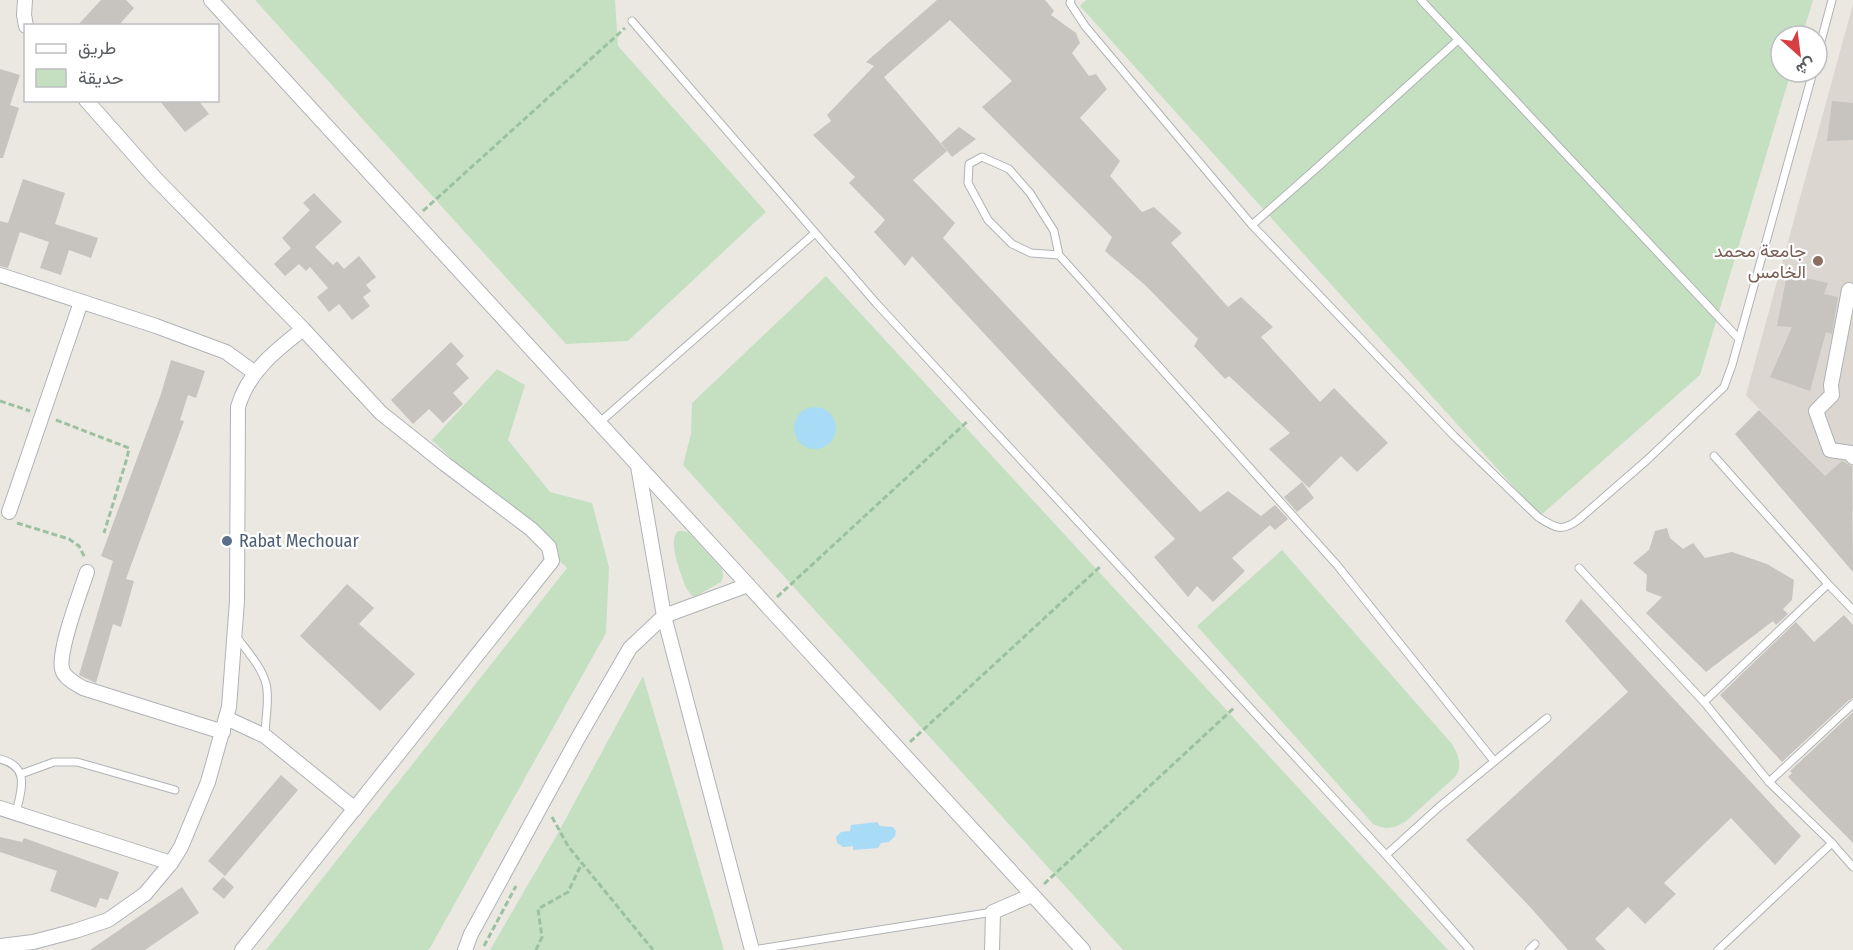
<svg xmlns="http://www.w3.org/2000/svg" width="1853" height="950" viewBox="0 0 1853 950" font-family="'Fira Sans Condensed',Vazirmatn,sans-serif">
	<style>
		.education { fill: #dbd7d0 }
		.green { fill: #c4e0c1 }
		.water { fill: #a8dbf5 }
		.building { fill: #c7c3bf }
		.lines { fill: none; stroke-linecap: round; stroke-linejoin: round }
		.service-casing { stroke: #afb3b6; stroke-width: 9 }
		.minor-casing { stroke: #afb3b6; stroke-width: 16 }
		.path { stroke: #9bc1a2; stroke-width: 3; stroke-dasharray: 6 3; stroke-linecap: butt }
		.service { stroke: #fff; stroke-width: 7 }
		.minor { stroke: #fff; stroke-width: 14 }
		.education-dot { fill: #8d6e63; stroke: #fff; stroke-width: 2 }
		.service-dot { fill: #5c6f8a; stroke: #fff; stroke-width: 2 }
		.labels { text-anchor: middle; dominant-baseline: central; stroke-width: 4.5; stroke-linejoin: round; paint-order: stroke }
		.education-label { font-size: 18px; fill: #785e54; stroke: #fff; text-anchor: end }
		.service-label { font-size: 18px; fill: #4e5e75; stroke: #fff; text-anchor: start }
	</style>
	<rect width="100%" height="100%" fill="#ebe8e2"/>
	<polygon class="education" points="1853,4 1853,510 1746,395"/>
	<g class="green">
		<polygon points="255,0 615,0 618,46 766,212 628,341 566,344"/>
		<polygon points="1086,0 1813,0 1802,36 1781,36 1781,72 1791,72 1700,375 1540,516 1080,6"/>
		<polygon points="826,276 1448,950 1123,950 683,465 691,434 692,403"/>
		<polygon points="497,369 525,385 508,440 550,492 592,503 609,567 606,633 430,948 428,950 266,950 567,568 432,440"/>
		<path d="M678 531H684L689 533 722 569 723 577 721 582 696 596H692L685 586C681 572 667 542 678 531Z"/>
		<path d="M1282 550 1452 744C1458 754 1463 766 1455 777L1405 822C1393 829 1385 830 1373 824L1197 626Z"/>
		<polygon points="643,676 724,950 490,950 558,833"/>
	</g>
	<g class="water">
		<circle cx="815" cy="428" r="21"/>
		<polygon points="877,822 880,826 893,827 896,831 895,836 889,842 881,843 878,848 853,850 853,846 843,847 837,843 836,837 841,832 850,831 851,825"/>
	</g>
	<g class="building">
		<polygon points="101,0 126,0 134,8 118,26 77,26"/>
		<polygon points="937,0 1045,0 1054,11 1051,15 1076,33 1080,43 1072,53 1089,76 1096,74 1107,89 1080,118 1120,161 1110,176 1142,212 1154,207 1182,233 1171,243 1228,307 1241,297 1273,327 1261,337 1320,402 1334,388 1388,443 1357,472 1341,456 1309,488 1269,449 1290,433 1229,376 1225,379 1194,346 1198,339 1145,285 1105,251 1112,237 982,107 1012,81 950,20 884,77 947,151 913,180 955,223 943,238 1200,512 1228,491 1261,516 1275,505 1288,519 1275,530 1270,525 1232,558 1245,571 1213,602 1197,586 1188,597 1154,557 1175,539 912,256 905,266 874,232 885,220 849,183 855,177 813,135 831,121 827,115 874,66 866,62"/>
		<polygon points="0,69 20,75 10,105 19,108 3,158 0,158"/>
		<polygon points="159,100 198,100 209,114 185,132"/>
		<polygon points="1832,101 1853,103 1853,140 1827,141"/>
		<polygon points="959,127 976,139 952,157 941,143"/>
		<polygon points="23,179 65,193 55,224 98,238 91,258 69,250 61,275 40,268 49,242 20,232 8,268 0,266 0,221 8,223"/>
		<polygon points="314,193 342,222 315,247 333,265 337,261 344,269 359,256 376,277 366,285 371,291 363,297 370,306 352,320 339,304 329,312 317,297 328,288 310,267 306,271 299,264 285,276 274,264 291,248 282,238 310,210 303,203"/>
		<polygon points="1787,274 1828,283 1824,294 1838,297 1832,334 1826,332 1810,391 1770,377 1792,327 1777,326"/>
		<polygon points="451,342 464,356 456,364 469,378 453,393 463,404 443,423 429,409 413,424 391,400"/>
		<polygon points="171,360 205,371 196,398 188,395 180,420 184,421 126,579 134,581 121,627 113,624 96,683 79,675 113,561 101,556 161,394"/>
		<polygon points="1759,410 1825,476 1842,461 1852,466 1853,572 1735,434"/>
		<polygon points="1302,482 1314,498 1297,512 1284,497"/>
		<polygon points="1667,528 1670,538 1683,549 1693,543 1705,558 1732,552 1767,564 1794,580 1792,600 1783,609 1788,614 1776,625 1773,621 1706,672 1646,613 1662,597 1646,591 1647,575 1633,563 1649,550 1655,531"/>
		<polygon points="347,584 374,608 359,624 415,674 380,711 300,636"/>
		<polygon points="1581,599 1801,836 1775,865 1731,818 1664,883 1676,894 1645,924 1628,907 1595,939 1606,950 1568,950 1531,908 1466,840 1628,692 1565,621"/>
		<polygon points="1844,615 1853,625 1853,698 1849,700 1782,762 1720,695 1796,622 1814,642"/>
		<polygon points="1853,712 1853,843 1788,777 1792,773 1790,771"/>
		<polygon points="281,775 298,790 225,876 208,861"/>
		<polygon points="0,837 22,842 24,838 119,872 108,900 100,898 96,908 50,891 57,871 0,852"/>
		<polygon points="223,877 234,887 224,899 212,889"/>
		<polygon points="182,887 199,913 145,950 90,950"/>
	</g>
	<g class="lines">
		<defs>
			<g id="service">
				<path d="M1071 0 1070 3 1085 26 1252 225 1454 436 1538 517C1554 527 1561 533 1578 520L1647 460 1724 387 1732 365 1813 72"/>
				<polyline points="1421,0 1739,339"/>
				<polyline points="632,21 876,303 1386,855 1470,950"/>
				<polyline points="1817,56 1832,0"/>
				<polyline points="1252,225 1319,166 1458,40"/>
				<polyline points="1059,255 1031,253 1012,244 988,220 968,183 969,164 982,157 1009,169 1030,193 1054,231 1059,255 1337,565 1494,761"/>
				<polyline points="599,423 815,233"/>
				<polyline points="1714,456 1828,584 1704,702 1769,782 1832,843 1853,867"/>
				<polyline points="1579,568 1704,702"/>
				<polyline points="1828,584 1853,610"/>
				<path d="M236 636C246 650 262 667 266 684 270 699 265 720 265 736"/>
				<path d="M0 759C31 767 21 790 16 813"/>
				<polyline points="21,774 54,762 77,762 175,790"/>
				<polyline points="1769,782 1853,704"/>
				<polyline points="1386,855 1439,807 1547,718"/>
				<polyline points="753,950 993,912"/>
				<polyline points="1529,950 1535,944"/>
				<polyline points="1718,950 1832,843"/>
			</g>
			<g id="minor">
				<polyline points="25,0 24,15 26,26"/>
				<polyline points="211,0 1083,950"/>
				<polyline points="86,100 155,178 303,329 381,413 445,464 531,529 549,547 552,561 242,950"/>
				<polyline points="0,275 156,326 226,352 255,373"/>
				<polyline points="1849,290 1831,385 1832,395 1816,411 1830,450 1851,453 1853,457"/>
				<polyline points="638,466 664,616 752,950"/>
				<polyline points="9,512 81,302"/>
				<path d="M87 572C80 593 58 650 62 669 64 678 76 684 83 688L223 732"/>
				<polyline points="226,718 265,736 355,809"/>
				<polyline points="0,808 171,863"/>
				<path d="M0 946 33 942 75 931 108 920 145 894 171 863 181 847 208 782 229 707 237 601 238 407C248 372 275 351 303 329"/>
				<polyline points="465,950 471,934 578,738 630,648 664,616 748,585"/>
				<polyline points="992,950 993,912 1032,895"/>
			</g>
		</defs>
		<use href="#service" class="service-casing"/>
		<use href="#minor" class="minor-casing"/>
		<g class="path">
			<polyline points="423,211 625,28"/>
			<polyline points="0,401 30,411"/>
			<polyline points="56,420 129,448 127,458 104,533"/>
			<polyline points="17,523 69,539 79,546 85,558"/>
			<polyline points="777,597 969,420"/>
			<polyline points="910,742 1102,565"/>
			<polyline points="552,817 568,846 653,950"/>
			<polyline points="1044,884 1235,707"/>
			<polyline points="484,946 516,886"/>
			<polyline points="536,950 542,937 538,909 568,892 582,863"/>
		</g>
		<use href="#service" class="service"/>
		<use href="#minor" class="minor"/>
	</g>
	<circle class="education-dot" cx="1818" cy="261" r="6"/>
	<circle class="service-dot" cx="227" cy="541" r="6"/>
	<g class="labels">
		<g class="education-label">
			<text x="1806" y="251">جامعة محمد<tspan x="1806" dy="21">الخامس</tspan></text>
		</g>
		<g class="service-label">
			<text x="239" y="541">Rabat Mechouar</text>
		</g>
	</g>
	<rect x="24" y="24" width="195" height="78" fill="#ffffff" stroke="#bdbfc0" stroke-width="1.5"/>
	<rect x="36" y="44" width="30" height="9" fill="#ffffff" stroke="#bdbfc0" stroke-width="1.5"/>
	<text x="78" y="54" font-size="18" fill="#5a5e61">طريق</text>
	<rect x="36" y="69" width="30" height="18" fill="#c4e0c1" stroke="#bdbfc0" stroke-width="1.5"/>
	<text x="78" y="84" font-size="18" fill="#5a5e61">حديقة</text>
	<g transform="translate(1799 54) rotate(152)"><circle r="28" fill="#ffffff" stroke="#bdbfc0" stroke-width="1.5"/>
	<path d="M0-4.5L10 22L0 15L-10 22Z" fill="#d53e42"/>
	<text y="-9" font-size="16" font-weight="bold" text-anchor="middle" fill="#5a5e61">ش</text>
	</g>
</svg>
